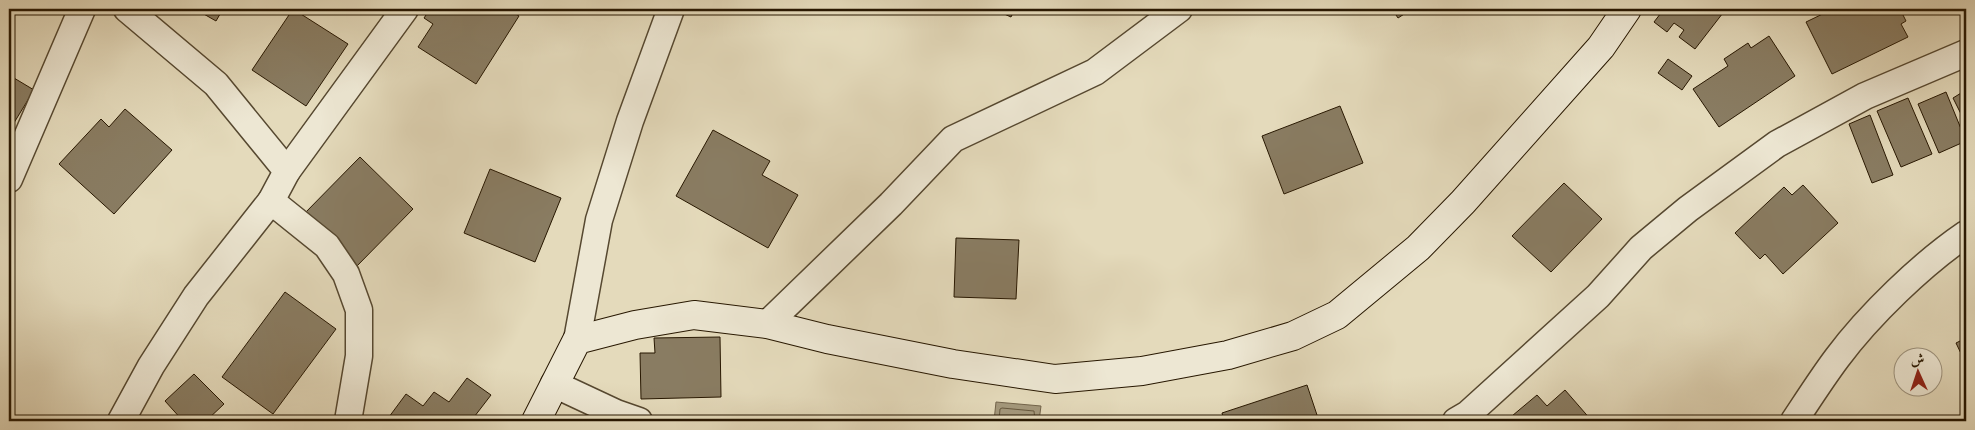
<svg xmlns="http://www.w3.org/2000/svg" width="1975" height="430" viewBox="0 0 1975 430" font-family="'Old Standard TT',Amiri,serif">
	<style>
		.water { fill: #a4987c; stroke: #72644b }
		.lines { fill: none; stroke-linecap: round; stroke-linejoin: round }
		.shore { stroke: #66583e; stroke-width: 1 }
		.building { fill: #897c62; stroke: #271701 }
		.street-casing { stroke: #564830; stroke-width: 29 }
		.secondary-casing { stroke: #271701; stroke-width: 30 }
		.street { stroke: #ede7d3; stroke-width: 26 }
		.secondary { stroke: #ede7d3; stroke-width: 28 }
	</style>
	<rect width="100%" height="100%" fill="#e4dabb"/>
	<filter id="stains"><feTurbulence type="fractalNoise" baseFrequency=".004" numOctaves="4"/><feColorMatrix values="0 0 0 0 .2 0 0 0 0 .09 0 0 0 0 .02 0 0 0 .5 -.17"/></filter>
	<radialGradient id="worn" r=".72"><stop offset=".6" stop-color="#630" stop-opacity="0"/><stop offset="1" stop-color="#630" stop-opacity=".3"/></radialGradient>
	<polygon class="water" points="996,402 1041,406 1039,421 994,421"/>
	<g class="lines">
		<polyline class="shore" points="999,421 1000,409 1002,408 1034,411 1035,421"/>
	</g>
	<g class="building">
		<polygon points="195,9 223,9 216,21"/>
		<polygon points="293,9 348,44 306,106 252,70"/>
		<polygon points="430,9 507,9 519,16 476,84 418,47 433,24 424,18"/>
		<polygon points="993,9 1015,9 1011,17"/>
		<polygon points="1392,9 1412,9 1398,18"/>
		<polygon points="1664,9 1663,9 1726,9 1695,49 1679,37 1684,30 1674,23 1667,32 1654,22"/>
		<polygon points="1833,9 1900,9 1906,21 1901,24 1908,37 1832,74 1806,22"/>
		<polygon points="1769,36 1795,76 1719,127 1693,89 1728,66 1724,59 1748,43 1751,48"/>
		<polygon points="1668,59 1692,76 1682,90 1658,73"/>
		<polygon points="9,75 34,90 9,131"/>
		<polygon points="1966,90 1966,124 1953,98"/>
		<polygon points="1946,92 1966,141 1939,153 1918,104"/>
		<polygon points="1908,98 1932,154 1901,167 1877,111"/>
		<polygon points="1340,106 1363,163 1284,194 1262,136"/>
		<polygon points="125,109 172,150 114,214 59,164 101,119 109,127"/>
		<polygon points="1870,115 1893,175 1872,183 1849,124"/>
		<polygon points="713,130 770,161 762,175 798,195 768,248 676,196"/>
		<polygon points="360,157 413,209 356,267 303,215"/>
		<polygon points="490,169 561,198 535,262 464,233"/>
		<polygon points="1564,183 1602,219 1551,272 1512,236"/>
		<polygon points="1803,185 1838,223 1783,274 1765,254 1760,259 1735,233 1784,187 1792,195"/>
		<polygon points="956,238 1019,240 1016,299 954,297"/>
		<polygon points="285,292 336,329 273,414 222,377"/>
		<polygon points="720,337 721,397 641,399 640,353 655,353 654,338"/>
		<polygon points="1966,338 1966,364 1956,343"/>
		<polygon points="194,374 224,404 206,421 183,421 165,401"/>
		<polygon points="467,378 491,395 471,421 386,421 406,394 423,406 434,392 449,402"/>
		<polygon points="1307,385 1319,421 1224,421 1222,413"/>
		<polygon points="1565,390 1592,421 1506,421 1537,395 1547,406"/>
	</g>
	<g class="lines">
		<defs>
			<g id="street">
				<polyline points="127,9 216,84 287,171 271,201 327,246 346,274 359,310 359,356 348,421"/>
				<polyline points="287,171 405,9"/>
				<polyline points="9,179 82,9"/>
				<polyline points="767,324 891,204 953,139 1095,72 1179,9"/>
				<polyline points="577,340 599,220 630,121 671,9"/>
				<polyline points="554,384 616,413 639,421"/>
				<polyline points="121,421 151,366 196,296 271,201"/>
				<polyline points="1456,421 1468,414 1598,296 1641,248 1688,209 1777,144 1865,96 1966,53"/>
				<path d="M1794 421C1808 400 1822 378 1837 358 1869 315 1922 264 1966 234"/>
			</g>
			<polyline id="secondary" points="536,421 577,340 635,325 694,315 767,324 827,339 953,364 1055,379 1142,371 1228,355 1293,336 1337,315 1418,248 1463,202 1601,47 1627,9"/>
		</defs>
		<use href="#street" class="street-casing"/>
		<use href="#secondary" class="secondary-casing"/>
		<use href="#street" class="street"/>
		<use href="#secondary" class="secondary"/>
	</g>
	<rect width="1975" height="430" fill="none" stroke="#e4dabb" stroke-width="30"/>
	<rect x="10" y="10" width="1955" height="410" fill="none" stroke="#271701" stroke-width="2.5"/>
	<rect x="15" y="15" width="1945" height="400" fill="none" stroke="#271701"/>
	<g transform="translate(1918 372) rotate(357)"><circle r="24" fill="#ede7d3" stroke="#9e947f"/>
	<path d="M0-4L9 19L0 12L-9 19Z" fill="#8f2418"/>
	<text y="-8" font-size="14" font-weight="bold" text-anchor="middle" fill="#271701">ش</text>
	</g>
	<rect width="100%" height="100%" filter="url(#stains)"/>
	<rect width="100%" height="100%" fill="url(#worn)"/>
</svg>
